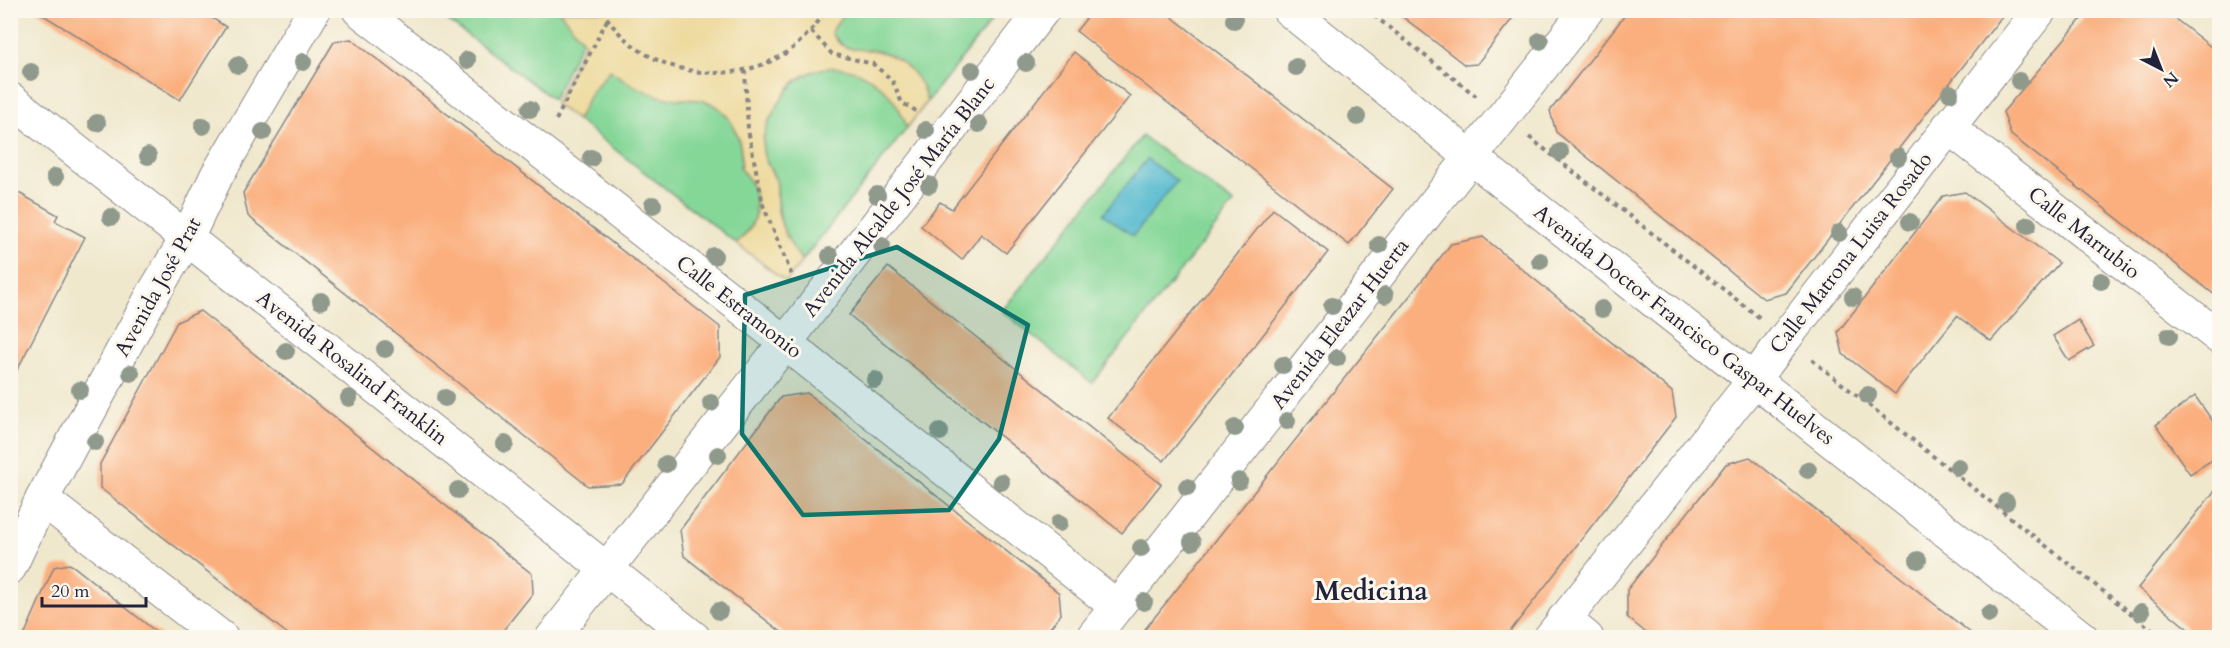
<svg xmlns="http://www.w3.org/2000/svg" width="2230" height="648" viewBox="0 0 2230 648" font-family="Cardo,serif">
	<style>
		.green { fill: #85d798; stroke: #547c6a; stroke-width: 1.5 }
		.sand { fill: #eeda9e; stroke: #887e6c; stroke-width: 1.5 }
		.water { fill: #50b8ce; stroke: #396d84; stroke-width: 1.5 }
		.building { fill: #fbaf7e }
		.lines { fill: none; stroke-linecap: round; stroke-linejoin: round }
		.street-casing { stroke: #898584; stroke-width: 35 }
		.secondary-casing { stroke: #898584; stroke-width: 35 }
		.path { stroke: #898584; stroke-width: 4; stroke-dasharray: 4.5 4.5; stroke-linecap: butt }
		.street { stroke: #fff; stroke-width: 33 }
		.secondary { stroke: #fff; stroke-width: 33 }
		.tree { fill: #8f998c }
		.marked { fill: #0f766e; fill-opacity: 0.2; stroke: #0f766e; stroke-width: 4.5; stroke-linejoin: round }
		.labels { text-anchor: middle; dominant-baseline: central; stroke-width: 6; stroke-linejoin: round; paint-order: stroke }
		.street-label { font-size: 21px; fill: #22223b; stroke: #fbf7ec }
		.district-label { font-size: 27px; font-weight: bold; fill: #22223b; stroke: #fbf7ec }
	</style>
	<rect width="100%" height="100%" fill="#fbf7ec"/>
	<filter id="ink" filterUnits="userSpaceOnUse"><feTurbulence type="fractalNoise" baseFrequency=".0167" numOctaves="2"/><feDisplacementMap in="SourceGraphic" scale="12" xChannelSelector="R" yChannelSelector="G"/><feConvolveMatrix kernelMatrix="1 2 1 2 8 2 1 2 1" color-interpolation-filters="sRGB"/></filter>
	<filter id="wash" filterUnits="userSpaceOnUse"><feTurbulence type="fractalNoise" baseFrequency=".008" numOctaves="4" result="noise"/><feDisplacementMap in="SourceGraphic" scale="24" xChannelSelector="R" yChannelSelector="G"/><feGaussianBlur stdDeviation="1.35" result="paint"/><feColorMatrix in="noise" values="0 0 0 0 0 0 0 0 0 0 0 0 0 0 0 0 0 1.4 0 .05"/><feComposite in="paint" operator="in"/></filter>
	<g filter="url(#wash)">
		<rect width="100%" height="100%" fill="#f0e8cd"/>
		<g class="green">
			<polygon points="435,11 560,11 582,40 553,99"/>
			<polygon points="845,11 999,11 927,102 925,94 889,55 878,51 854,50 844,46 830,33"/>
			<path d="M828 67C867 66 896 92 907 128L802 261C780 233 779 219 777 185 776 175 765 164 763 151 762 131 769 120 779 104 791 83 804 72 828 67Z"/>
			<path d="M610 70C625 78 639 89 655 94 670 100 685 98 700 100 731 105 745 143 740 169 762 191 761 224 736 243L577 120 589 95Z"/>
			<polygon points="1142,136 1234,203 1092,383 1002,311"/>
		</g>
		<path class="sand" d="M559 11H845L831 32C843 55 856 47 876 51 902 56 922 77 927 102L907 128C894 82 840 48 797 80 788 86 784 96 778 105 768 120 761 134 763 152 765 164 772 171 776 181 778 187 776 197 777 204 779 226 789 244 802 261L786 282 736 243C761 225 763 190 740 169 746 143 730 104 700 100 686 98 673 100 659 96 641 91 625 81 610 70L592 91 577 120 555 104 585 43Z"/>
		<polygon class="water" points="1147,159 1177,181 1133,236 1103,214"/>
		<g id="blocks">
			<g class="building">
				<polygon points="35,10 200,10 226,27 180,100"/>
				<polygon points="1093,10 1163,10 1393,189 1349,245 1076,31"/>
				<polygon points="1408,10 1519,10 1477,64 1465,65 1403,17"/>
				<polygon points="1629,10 2007,10 1786,293 1764,299 1556,132 1550,111"/>
				<polygon points="2089,10 2164,10 2220,54 2220,299 2011,135 2003,112"/>
				<polygon points="351,39 720,327 720,357 622,484 588,486 248,216 243,193 334,42"/>
				<polygon points="1074,52 1130,96 1006,253 981,234 962,260 921,226 940,202 952,209"/>
				<polygon points="17,192 58,215 55,221 85,237 10,384 10,205"/>
				<polygon points="1965,192 2059,263 1991,341 1957,316 1895,394 1843,354 1838,332 1943,196"/>
				<polygon points="1273,209 1328,252 1164,461 1108,418"/>
				<polygon points="1483,237 1672,392 1676,417 1505,638 1138,638 1451,244"/>
				<polygon points="888,267 1161,484 1122,533 849,315"/>
				<polygon points="200,311 532,574 533,593 497,638 293,638 100,488 100,464 177,322"/>
				<polygon points="2078,320 2094,346 2069,361 2053,336"/>
				<polygon points="807,393 1059,593 1061,614 1042,638 789,638 684,556 680,530 781,397"/>
				<polygon points="2195,396 2214,423 2220,420 2220,455 2190,474 2156,425"/>
				<polygon points="1750,457 1797,495 1977,638 1652,638 1645,632 1627,617 1627,590 1726,464"/>
				<polygon points="2220,484 2220,638 2199,638 2138,588"/>
				<polygon points="69,564 73,566 164,638 23,638 54,567"/>
			</g>
		</g>
	</g>
	<g filter="url(#ink)">
		<use href="#blocks" fill-opacity="0" stroke="#898584" stroke-width="1.5"/>
		<g class="lines">
			<defs>
				<g id="street">
					<polyline points="359,10 734,302 1116,606"/>
					<polyline points="10,99 694,638"/>
					<polyline points="1948,127 2220,338"/>
					<polyline points="42,499 222,638"/>
					<polyline points="10,567 42,499 153,294 187,238 217,175 314,10"/>
					<polyline points="1564,619 1587,638"/>
					<polyline points="552,638 785,343 1043,10"/>
					<polyline points="1092,638 1587,10"/>
					<polyline points="1550,638 1754,380 1785,338 2040,10"/>
				</g>
				<polyline id="secondary" points="1289,10 1472,158 2082,638"/>
			</defs>
			<use href="#street" class="street-casing"/>
			<use href="#secondary" class="secondary-casing"/>
			<g class="path">
				<path d="M602 10C639 75 733 93 793 48 806 37 817 24 827 10"/>
				<polyline points="1367,10 1476,96"/>
				<polyline points="811,31 832,54 873,64 892,80 902,103 920,113"/>
				<polyline points="745,70 748,130 763,205 793,278"/>
				<polyline points="556,120 607,20"/>
				<polyline points="1529,137 1760,318"/>
				<polyline points="1812,360 2162,638"/>
			</g>
			<use href="#street" class="street"/>
			<use href="#secondary" class="secondary"/>
		</g>
		<g class="tree">
			<circle cx="1234" cy="20" r="9"/>
			<circle cx="1540" cy="41" r="9"/>
			<circle cx="467" cy="60" r="9"/>
			<circle cx="303" cy="62" r="9"/>
			<circle cx="1026" cy="63" r="9"/>
			<circle cx="238" cy="65" r="9"/>
			<circle cx="1296" cy="67" r="9"/>
			<circle cx="972" cy="70" r="9"/>
			<circle cx="31" cy="72" r="9"/>
			<circle cx="2019" cy="81" r="9"/>
			<circle cx="1950" cy="93" r="9"/>
			<circle cx="530" cy="109" r="9"/>
			<circle cx="1357" cy="117" r="9"/>
			<circle cx="97" cy="123" r="9"/>
			<circle cx="979" cy="124" r="9"/>
			<circle cx="203" cy="126" r="9"/>
			<circle cx="926" cy="130" r="9"/>
			<circle cx="263" cy="132" r="9"/>
			<circle cx="1560" cy="152" r="9"/>
			<circle cx="148" cy="156" r="9"/>
			<circle cx="1898" cy="157" r="9"/>
			<circle cx="591" cy="158" r="9"/>
			<circle cx="55" cy="177" r="9"/>
			<circle cx="929" cy="185" r="9"/>
			<circle cx="877" cy="195" r="9"/>
			<circle cx="653" cy="205" r="9"/>
			<circle cx="111" cy="217" r="9"/>
			<circle cx="1910" cy="222" r="9"/>
			<circle cx="2028" cy="225" r="9"/>
			<circle cx="1839" cy="233" r="9"/>
			<circle cx="1379" cy="245" r="9"/>
			<circle cx="882" cy="246" r="9"/>
			<circle cx="714" cy="256" r="9"/>
			<circle cx="830" cy="256" r="9"/>
			<circle cx="1540" cy="261" r="9"/>
			<circle cx="2101" cy="281" r="9"/>
			<circle cx="1385" cy="295" r="9"/>
			<circle cx="1853" cy="297" r="9"/>
			<circle cx="321" cy="301" r="9"/>
			<circle cx="1332" cy="306" r="9"/>
			<circle cx="1602" cy="309" r="9"/>
			<circle cx="2169" cy="336" r="9"/>
			<circle cx="385" cy="349" r="9"/>
			<circle cx="286" cy="351" r="9"/>
			<circle cx="1337" cy="358" r="9"/>
			<circle cx="1283" cy="365" r="9"/>
			<circle cx="131" cy="373" r="9"/>
			<circle cx="875" cy="380" r="9"/>
			<circle cx="80" cy="390" r="9"/>
			<circle cx="1868" cy="395" r="9"/>
			<circle cx="349" cy="398" r="9"/>
			<circle cx="445" cy="398" r="9"/>
			<circle cx="711" cy="403" r="9"/>
			<circle cx="1287" cy="421" r="9"/>
			<circle cx="1235" cy="428" r="9"/>
			<circle cx="940" cy="432" r="9"/>
			<circle cx="95" cy="442" r="9"/>
			<circle cx="505" cy="444" r="9"/>
			<circle cx="718" cy="455" r="9"/>
			<circle cx="666" cy="464" r="9"/>
			<circle cx="1958" cy="467" r="9"/>
			<circle cx="1808" cy="470" r="9"/>
			<circle cx="1239" cy="481" r="9"/>
			<circle cx="1001" cy="482" r="9"/>
			<circle cx="1187" cy="487" r="9"/>
			<circle cx="458" cy="490" r="9"/>
			<circle cx="2006" cy="502" r="9"/>
			<circle cx="1059" cy="523" r="9"/>
			<circle cx="1192" cy="542" r="9"/>
			<circle cx="1141" cy="548" r="9"/>
			<circle cx="1918" cy="560" r="9"/>
			<circle cx="1144" cy="602" r="9"/>
			<circle cx="719" cy="611" r="9"/>
			<circle cx="2141" cy="612" r="9"/>
			<circle cx="1989" cy="614" r="9"/>
		</g>
	</g>
	<path class="marked" d="M897 247 1028 325 999 439 949 510 803 515 742 434 745 295Z"/>
	<g class="labels">
		<g class="street-label">
			<text transform="translate(899 197) rotate(-52)">Avenida Alcalde José María Blanc</text>
			<text transform="translate(2084 233) rotate(38)">Calle Marrubio</text>
			<text transform="translate(1851 253) rotate(-52)">Calle Matrona Luisa Rosado</text>
			<text transform="translate(158 287) rotate(-61)">Avenida José Prat</text>
			<text transform="translate(739 307) rotate(38)">Calle Estramonio</text>
			<text transform="translate(1340 324) rotate(-52)">Avenida Eleazar Huerta</text>
			<text transform="translate(1684 325) rotate(38)">Avenida Doctor Francisco Gaspar Huelves</text>
			<text transform="translate(352 368) rotate(38)">Avenida Rosalind Franklin</text>
		</g>
		<g class="district-label">
			<text x="1371" y="591">Medicina</text>
		</g>
	</g>
	<rect width="2230" height="648" fill="none" stroke="#fbf7ec" stroke-width="36"/>
	<g transform="translate(2161 69) rotate(138)" stroke="#fbf7ec" stroke-width="4.5" paint-order="stroke">
	<path d="M0-4.5L10 22L0 15L-10 22Z" fill="#22223b"/>
	<text y="-9" font-size="16" font-weight="bold" text-anchor="middle" fill="#22223b">N</text>
	</g>
	<path d="M42 597v9h104v-9" fill="none" stroke="#22223b" stroke-width="3"/>
	<text x="51" y="597" font-size="18" fill="#22223b" stroke="#fbf7ec" stroke-width="4.5" paint-order="stroke">20 m</text>
</svg>
